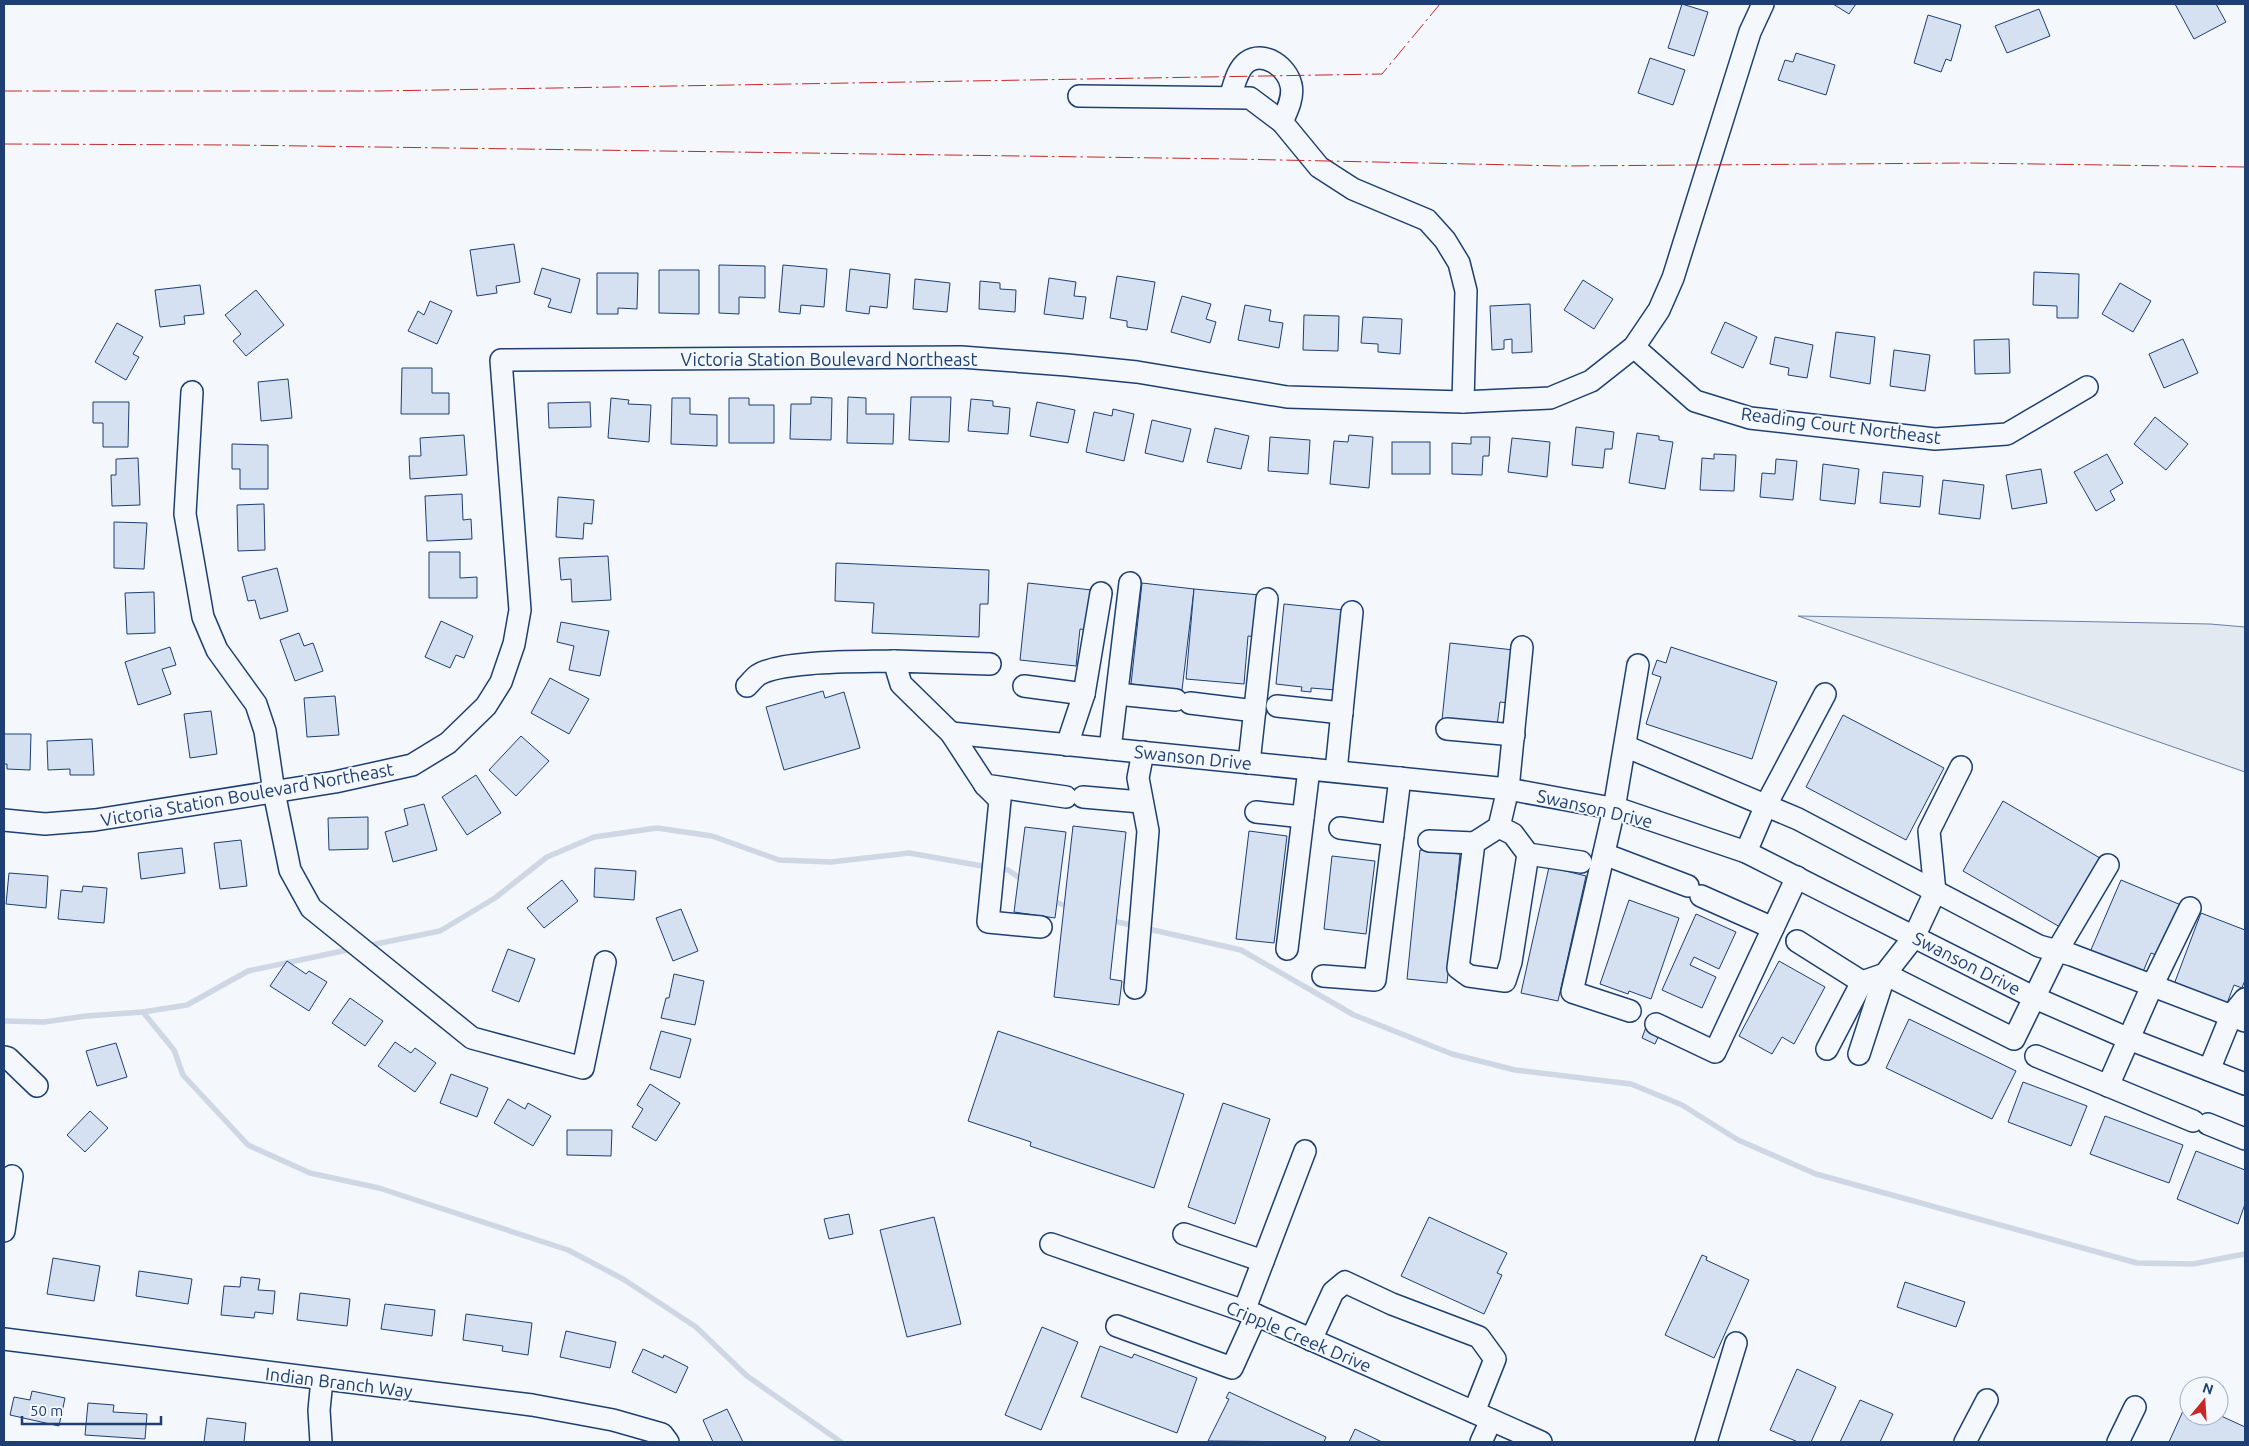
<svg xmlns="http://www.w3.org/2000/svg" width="2249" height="1446" viewBox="0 0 2249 1446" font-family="Ubuntu,sans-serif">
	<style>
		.green { fill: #e3e9f0; stroke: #687fa3 }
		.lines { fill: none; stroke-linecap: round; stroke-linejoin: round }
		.stream { stroke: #cfd7e4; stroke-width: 5.5 }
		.building { fill: #d5e0f0; stroke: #1d3f73 }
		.minor-casing { stroke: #1d3f73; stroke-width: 24 }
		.minor { stroke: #f4f7fb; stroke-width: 21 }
		.power { stroke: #c62828; stroke-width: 1; stroke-dasharray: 18 4 2.5 4; stroke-linecap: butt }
		.labels { text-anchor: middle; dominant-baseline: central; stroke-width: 4; stroke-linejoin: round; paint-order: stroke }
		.street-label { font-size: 18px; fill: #1d3f73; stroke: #f4f7fb }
	</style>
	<rect width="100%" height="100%" fill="#f4f7fb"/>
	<polygon class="green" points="1798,616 2210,624 2245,627 2245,772"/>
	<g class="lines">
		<g class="stream">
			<polyline points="997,868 1008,870 1024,881"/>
			<polyline points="1050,900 1069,907"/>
			<polyline points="1109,920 1241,950 1354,1015 1452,1054 1515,1070 1631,1084 1682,1105 1738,1140 1816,1174 2137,1263 2193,1264 2245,1254"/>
			<polyline points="366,946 440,931 495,898 547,857 594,837 657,828 712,836 779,860 831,862 909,853 988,867"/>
			<polyline points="143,1012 174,1050 183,1075 248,1145 310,1173 379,1188 568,1250 623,1279 696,1327 747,1376 841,1442"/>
			<polyline points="4,1021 44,1022 86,1016 143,1012 187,1005 248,971 352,949"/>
		</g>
	</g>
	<g class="building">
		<polygon points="1682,4 1708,12 1694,56 1668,48"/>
		<polygon points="1833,4 1856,4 1849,14"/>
		<polygon points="2175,4 2216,4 2226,22 2194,39"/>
		<polygon points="2039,9 2050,36 2007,53 1995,26"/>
		<polygon points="1928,15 1961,25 1951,61 1946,59 1941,72 1914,63"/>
		<polygon points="1796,53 1835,65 1826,95 1778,80 1785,60 1793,62"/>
		<polygon points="1650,58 1685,70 1673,105 1638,93"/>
		<polygon points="514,244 520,282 496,286 497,293 477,296 470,250"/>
		<polygon points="719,265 765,266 765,298 739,297 739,314 719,313"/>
		<polygon points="783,265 827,269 824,307 801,305 800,314 779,312"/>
		<polygon points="542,268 580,279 571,313 548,307 551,299 534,294"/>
		<polygon points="850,269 890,274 887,308 870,306 869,314 846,311"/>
		<polygon points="659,270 699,270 699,314 659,313"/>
		<polygon points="2034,272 2079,274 2078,318 2057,318 2057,306 2033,305"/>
		<polygon points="597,273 638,273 637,309 618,308 618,314 597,314"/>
		<polygon points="1117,276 1155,282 1147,330 1127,327 1127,321 1110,318"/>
		<polygon points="1049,278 1076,282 1074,296 1086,297 1083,319 1044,314"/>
		<polygon points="915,279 950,283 947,312 913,309"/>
		<polygon points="1583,280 1613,299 1594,329 1564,310"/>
		<polygon points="980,281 1000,283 1000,289 1016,290 1015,312 979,309"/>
		<polygon points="2120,283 2151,301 2133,332 2102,314"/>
		<polygon points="200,285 204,314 184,316 185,324 160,327 155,290"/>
		<polygon points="256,290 284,325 246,356 233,341 241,334 225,315"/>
		<polygon points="1182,296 1211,304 1206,319 1216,322 1210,343 1171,332"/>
		<polygon points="430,301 452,311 437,344 408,331 418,311 424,315"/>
		<polygon points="1530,304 1532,352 1512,353 1512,339 1504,340 1504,349 1492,350 1490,306"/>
		<polygon points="1245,305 1271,310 1269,321 1283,323 1279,348 1238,340"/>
		<polygon points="1304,315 1339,316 1338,351 1303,350"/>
		<polygon points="1363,317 1402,319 1400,354 1378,352 1378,344 1361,343"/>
		<polygon points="1725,322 1757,337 1743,368 1711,353"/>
		<polygon points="117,323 143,337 133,354 139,357 126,380 95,362"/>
		<polygon points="1836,332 1875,337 1870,384 1830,377"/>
		<polygon points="1775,337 1813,345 1807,378 1788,375 1789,368 1770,364"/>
		<polygon points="2009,339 2010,373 1975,374 1974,340"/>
		<polygon points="2183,339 2198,373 2164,388 2149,354"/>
		<polygon points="1894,350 1930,355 1925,391 1890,386"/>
		<polygon points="402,368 432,368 432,393 449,393 449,414 401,414"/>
		<polygon points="288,379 292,418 261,421 258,382"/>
		<polygon points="811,397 832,398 831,440 790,439 791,404 811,404"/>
		<polygon points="848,397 866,398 866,414 894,414 893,444 847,443"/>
		<polygon points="911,397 951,397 949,442 909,440"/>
		<polygon points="611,398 629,400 628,404 651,405 649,442 608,438"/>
		<polygon points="672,398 690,398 690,414 717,415 717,446 671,444"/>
		<polygon points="729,398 749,398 749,405 774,405 774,443 729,443"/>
		<polygon points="971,399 993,401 993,406 1010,408 1008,434 968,431"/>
		<polygon points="93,402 129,402 128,447 103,447 103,423 93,423"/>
		<polygon points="590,402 591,427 549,428 548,403"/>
		<polygon points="1037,402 1075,410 1068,443 1030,436"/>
		<polygon points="1113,409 1134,414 1124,461 1086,452 1094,412 1112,416"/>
		<polygon points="2155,417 2188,444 2166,470 2134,444"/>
		<polygon points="1152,420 1191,429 1183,462 1145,453"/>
		<polygon points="1576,427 1614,432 1612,449 1605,449 1603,468 1572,465"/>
		<polygon points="1215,428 1249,436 1241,469 1207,462"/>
		<polygon points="1637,433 1659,436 1659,440 1673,442 1665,489 1629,483"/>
		<polygon points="464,435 467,475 410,479 409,456 421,456 420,438"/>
		<polygon points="1349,435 1373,437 1369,488 1330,484 1334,441 1348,442"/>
		<polygon points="1270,437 1310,440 1308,474 1268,471"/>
		<polygon points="1471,437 1490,437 1489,456 1483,456 1482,475 1452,474 1452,443 1471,444"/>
		<polygon points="1512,438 1550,442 1547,477 1508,472"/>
		<rect x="1392" y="442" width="38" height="32"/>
		<polygon points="232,444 268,445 268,489 240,489 240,469 232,469"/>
		<polygon points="1714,454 1736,455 1734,491 1700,490 1702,458 1714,459"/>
		<polygon points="2107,454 2123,483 2110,491 2115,500 2096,511 2074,472"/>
		<polygon points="138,458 140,505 112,506 111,475 116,475 116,459"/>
		<polygon points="1776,459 1797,461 1793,500 1760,497 1762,473 1775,474"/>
		<polygon points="1823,464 1859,469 1855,504 1820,500"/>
		<polygon points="2041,469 2047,503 2012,509 2006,475"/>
		<polygon points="1883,472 1923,476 1920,507 1880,503"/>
		<polygon points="1943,480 1984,485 1980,519 1939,514"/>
		<polygon points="462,494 463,520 471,519 472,539 427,541 425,496"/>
		<polygon points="558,497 594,500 592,524 584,523 583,539 556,537"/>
		<polygon points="264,504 265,550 238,551 237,505"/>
		<polygon points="114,522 147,523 144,569 114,568"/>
		<polygon points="429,552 460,552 460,578 477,577 477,598 429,598"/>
		<polygon points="608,556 611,600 572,602 571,579 561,580 559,558"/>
		<polygon points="836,563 989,570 988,604 980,604 979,637 872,633 874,603 835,601"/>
		<polygon points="277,568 288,611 260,619 255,600 248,601 242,577"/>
		<polygon points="1028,583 1092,590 1088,630 1080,629 1076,666 1020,660"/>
		<polygon points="1142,583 1194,589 1182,690 1131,684"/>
		<polygon points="1194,589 1260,595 1257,637 1248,636 1244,684 1186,679"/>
		<polygon points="154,592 155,633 127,634 125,593"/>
		<polygon points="1284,604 1344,610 1336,690 1311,688 1311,692 1301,691 1302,687 1276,684"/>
		<polygon points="441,621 473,636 464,658 456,655 450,668 425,657"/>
		<polygon points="561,622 609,631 600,676 569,670 574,646 557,642"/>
		<polygon points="299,633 304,646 313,643 323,671 295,681 280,640"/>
		<polygon points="1450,643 1514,650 1508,703 1500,702 1497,726 1442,720"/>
		<polygon points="170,647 176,665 162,669 171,694 138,705 125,662"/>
		<polygon points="1671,647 1777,682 1752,759 1646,724 1661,677 1652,674 1657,660 1666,663"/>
		<polygon points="550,678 589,699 569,734 531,713"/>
		<polygon points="823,691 825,698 844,692 860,748 784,770 766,707"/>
		<polygon points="335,696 339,735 307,737 304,698"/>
		<polygon points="211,711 217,754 190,758 184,714"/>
		<polygon points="1843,715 1944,768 1906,840 1806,787"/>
		<polygon points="4,734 31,734 30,770 7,769 7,764 4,764"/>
		<polygon points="521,736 549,761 516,796 489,770"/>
		<polygon points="92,739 94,775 70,775 70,769 48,770 47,741"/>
		<polygon points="476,775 501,813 467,835 442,797"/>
		<polygon points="2003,801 2100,858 2060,927 1963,871"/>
		<polygon points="424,804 437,850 393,862 385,832 408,825 404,809"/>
		<polygon points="368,817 368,849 329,850 328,818"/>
		<polygon points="1073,826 1126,832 1110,979 1122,981 1119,1005 1054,997"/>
		<polygon points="1025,827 1066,832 1055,918 1014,912"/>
		<polygon points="1249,831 1287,836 1274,943 1236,939"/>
		<polygon points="241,840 247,886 220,889 214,843"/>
		<polygon points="182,848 185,873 141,879 138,853"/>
		<polygon points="1420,850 1460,854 1447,983 1407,979"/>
		<polygon points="1332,856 1375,861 1366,934 1324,929"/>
		<polygon points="1549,867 1586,876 1558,1001 1521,993"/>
		<polygon points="595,868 636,871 634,900 594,897"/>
		<polygon points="9,873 48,876 46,908 6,904"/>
		<polygon points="562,880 578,901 544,928 527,908"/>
		<polygon points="2121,880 2181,905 2159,956 2151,953 2142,974 2090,952"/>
		<polygon points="83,886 107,888 104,923 58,919 61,890 82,892"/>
		<polygon points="1629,900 1679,918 1651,999 1629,991 1628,994 1600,984"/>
		<polygon points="681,909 698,951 673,961 656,918"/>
		<polygon points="2201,913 2245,930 2245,980 2242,988 2234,985 2226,1006 2173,987"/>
		<polygon points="1696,914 1736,932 1719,969 1694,957 1690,965 1716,977 1702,1008 1662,990"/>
		<polygon points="508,949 535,959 519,1002 492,991"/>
		<polygon points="287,961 306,974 309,971 327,982 309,1011 270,986"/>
		<polygon points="1779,961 1825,987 1794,1044 1782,1037 1772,1054 1739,1036"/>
		<polygon points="674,974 704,981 695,1025 661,1018 666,998 669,998"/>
		<polygon points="350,998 383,1021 365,1046 332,1023"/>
		<polygon points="1909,1019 2016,1071 1992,1119 1886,1068"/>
		<polygon points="1646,1027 1660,1033 1655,1044 1642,1038"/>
		<polygon points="661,1031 691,1039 680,1078 650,1069"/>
		<polygon points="998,1031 1184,1094 1154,1188 1030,1146 1031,1142 968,1121"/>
		<polygon points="395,1042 411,1053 415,1048 436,1063 415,1092 378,1066"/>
		<polygon points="116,1043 127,1077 97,1086 86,1051"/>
		<polygon points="451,1074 488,1088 477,1117 440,1103"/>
		<polygon points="2023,1082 2087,1106 2071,1146 2008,1122"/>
		<polygon points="650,1084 680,1103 656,1141 632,1127 643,1109 637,1105"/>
		<polygon points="508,1099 525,1109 528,1103 551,1116 533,1146 494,1123"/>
		<polygon points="1223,1103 1270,1119 1235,1224 1188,1207"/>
		<polygon points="90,1111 108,1128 85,1152 67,1135"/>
		<polygon points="2105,1116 2183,1145 2169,1183 2090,1154"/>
		<polygon points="567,1130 612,1130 611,1156 567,1155"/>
		<polygon points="2196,1151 2245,1170 2245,1204 2238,1224 2177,1199"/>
		<polygon points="849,1214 853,1234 829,1239 824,1219"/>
		<polygon points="934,1217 961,1324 907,1337 880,1230"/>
		<polygon points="1429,1217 1507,1253 1497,1273 1502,1275 1484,1314 1401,1276"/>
		<polygon points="1702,1255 1707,1257 1706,1260 1749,1280 1714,1358 1665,1335"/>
		<polygon points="53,1258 100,1266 94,1301 47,1294"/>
		<polygon points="139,1271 192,1279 188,1304 136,1296"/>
		<polygon points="241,1277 260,1279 258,1290 275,1291 273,1314 255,1312 254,1318 221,1315 224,1286 240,1287"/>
		<polygon points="1905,1282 1965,1302 1956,1327 1897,1307"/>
		<polygon points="300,1293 350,1299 347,1326 297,1320"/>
		<polygon points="385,1304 435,1310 432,1336 381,1329"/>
		<polygon points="466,1314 532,1323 528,1355 502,1351 503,1346 463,1340"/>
		<polygon points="1042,1327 1078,1342 1041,1430 1005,1415"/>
		<polygon points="566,1331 616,1342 610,1368 560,1357"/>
		<polygon points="1100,1346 1132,1358 1134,1354 1197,1378 1177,1433 1081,1397"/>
		<polygon points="643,1349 663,1358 664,1355 688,1367 676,1393 632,1372"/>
		<polygon points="1797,1369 1836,1387 1811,1442 1798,1442 1770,1430"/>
		<polygon points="32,1391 65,1398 59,1426 10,1415 14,1397 30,1400"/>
		<polygon points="1229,1392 1326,1437 1324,1442 1208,1441 1229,1399 1226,1398"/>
		<polygon points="1860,1400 1893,1414 1880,1442 1840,1442"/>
		<polygon points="2188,1400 2189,1416 2219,1415 2245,1427 2245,1442 2169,1442"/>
		<polygon points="88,1403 114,1405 113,1412 147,1414 145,1439 85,1435"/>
		<polygon points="727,1409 743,1442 713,1442 703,1420"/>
		<polygon points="207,1418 246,1423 244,1442 204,1442"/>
		<polygon points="1355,1429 1382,1442 1349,1442"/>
	</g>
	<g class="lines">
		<defs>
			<g id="minor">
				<polyline points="1079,96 1250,98 1282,122 1319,167 1353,189 1427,220 1445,240 1459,263 1466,291 1463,402"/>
				<path d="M1230 97C1234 86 1237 69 1247 62 1264 50 1287 67 1291 85 1294 97 1287 111 1282 122"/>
				<polyline points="1634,347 1695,401 1750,418 1935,439 2007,434 2087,387"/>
				<polyline points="192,392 185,514 203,617 217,650 256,704 265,731 274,792 290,870 311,908 472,1038 583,1068 605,962"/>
				<polyline points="990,664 894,661 901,684 951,733 985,785 1066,797"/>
				<path d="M747 686C750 683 754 678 758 675 781 660 864 662 894 661"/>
				<polyline points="1024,686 1084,694"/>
				<polyline points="1117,694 1176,700"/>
				<polyline points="1190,703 1255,711"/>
				<polyline points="1277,706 1342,713"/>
				<polyline points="1447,729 1514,735"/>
				<polyline points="951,733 1508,789 1622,810 1746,852 2033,997 2129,1039 2245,1084"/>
				<polyline points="1067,745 1084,694 1101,593"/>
				<polyline points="1625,746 1798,819 2039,946 2072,955 2245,1021"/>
				<polyline points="1110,749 1130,583"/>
				<polyline points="1249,763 1267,599"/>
				<polyline points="1336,771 1352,612"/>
				<polyline points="985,785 1000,800 988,922 1041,927"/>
				<polyline points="1083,797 1141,802"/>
				<polyline points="1256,812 1303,817"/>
				<polyline points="4,820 45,824 95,820 335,782 412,765 448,743 486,706 501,682 514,644 520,610 501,360 961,357 1067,365 1137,372 1287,397 1463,402 1550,398 1591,381 1634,347 1659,310 1673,278 1750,32 1763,4"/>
				<polyline points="1499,827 1474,843 1458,968 1469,976 1505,981 1511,962 1528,854 1513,834 1499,827 1508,789 1522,647"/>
				<polyline points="1340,828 1393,835"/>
				<polyline points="1429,841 1474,843"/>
				<polyline points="1746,852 1766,805 1825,694"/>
				<polyline points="1528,854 1581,862"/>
				<polyline points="1604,854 1688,886"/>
				<polyline points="1701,896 1773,928"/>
				<polyline points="1797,941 1862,982"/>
				<polyline points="1287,949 1309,769"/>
				<polyline points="1323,976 1375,980 1400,778"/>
				<polyline points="1135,988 1148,831 1138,778 1143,752"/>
				<polyline points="1630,1011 1572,992 1614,809 1638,665"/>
				<polyline points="1656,1024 1715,1052 1797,877"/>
				<polyline points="1827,1049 1862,982 1885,974 1914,937 1935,892 1929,831 1961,767"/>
				<polyline points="1859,1054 1885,974 2014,1039 2057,951 2108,865"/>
				<polyline points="2036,1056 2193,1121"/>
				<polyline points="4,1057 8,1058 37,1086"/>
				<polyline points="2209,1070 2231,1016 2245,999"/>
				<polyline points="2108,1086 2152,986 2190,908"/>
				<polyline points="2208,1124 2245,1139"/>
				<polyline points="4,1231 12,1176"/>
				<polyline points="1184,1234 1263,1261"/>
				<polyline points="1051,1244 1256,1315 1541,1442"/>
				<polyline points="1244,1311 1305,1151"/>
				<polyline points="1117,1326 1232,1368 1256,1315"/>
				<polyline points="4,1339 532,1405 613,1420 662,1434 668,1442"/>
				<polyline points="1311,1340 1333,1292 1345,1282 1392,1304 1479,1337 1495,1359 1474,1412"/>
				<polyline points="321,1442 319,1410 322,1380"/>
				<polyline points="1481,1442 1491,1420"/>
				<polyline points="1706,1442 1736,1343"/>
				<polyline points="1965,1442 1987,1400"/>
				<polyline points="2118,1442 2135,1407"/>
			</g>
		</defs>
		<use href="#minor" class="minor-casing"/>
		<use href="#minor" class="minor"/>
		<g class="power">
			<polyline points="4,91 378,91 1382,74 1440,4"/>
			<polyline points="4,144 234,145 1233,159 1564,166 1968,163 2245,167"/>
		</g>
	</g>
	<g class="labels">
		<g class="street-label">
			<text x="829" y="359">Victoria Station Boulevard Northeast</text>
			<text transform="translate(1841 425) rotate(7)">Reading Court Northeast</text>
			<text transform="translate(1193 757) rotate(6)">Swanson Drive</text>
			<text transform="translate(247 794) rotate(-10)">Victoria Station Boulevard Northeast</text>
			<text transform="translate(1595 808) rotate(13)">Swanson Drive</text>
			<text transform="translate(1967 963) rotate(27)">Swanson Drive</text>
			<text transform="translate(1299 1336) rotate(23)">Cripple Creek Drive</text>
			<text transform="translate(339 1382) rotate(7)">Indian Branch Way</text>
		</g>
	</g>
	<rect width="2249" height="1446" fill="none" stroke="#1d3f73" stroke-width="10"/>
	<g transform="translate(2204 1401) rotate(18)"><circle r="24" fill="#f4f7fb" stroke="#9eadc5"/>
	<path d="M0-4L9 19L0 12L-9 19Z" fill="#c62828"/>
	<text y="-8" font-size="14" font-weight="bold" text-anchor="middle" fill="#1d3f73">N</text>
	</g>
	<path d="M22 1416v8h139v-8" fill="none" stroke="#1d3f73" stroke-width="2.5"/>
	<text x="30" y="1416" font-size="15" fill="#1d3f73" stroke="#f4f7fb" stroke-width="4" paint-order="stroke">50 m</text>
</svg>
